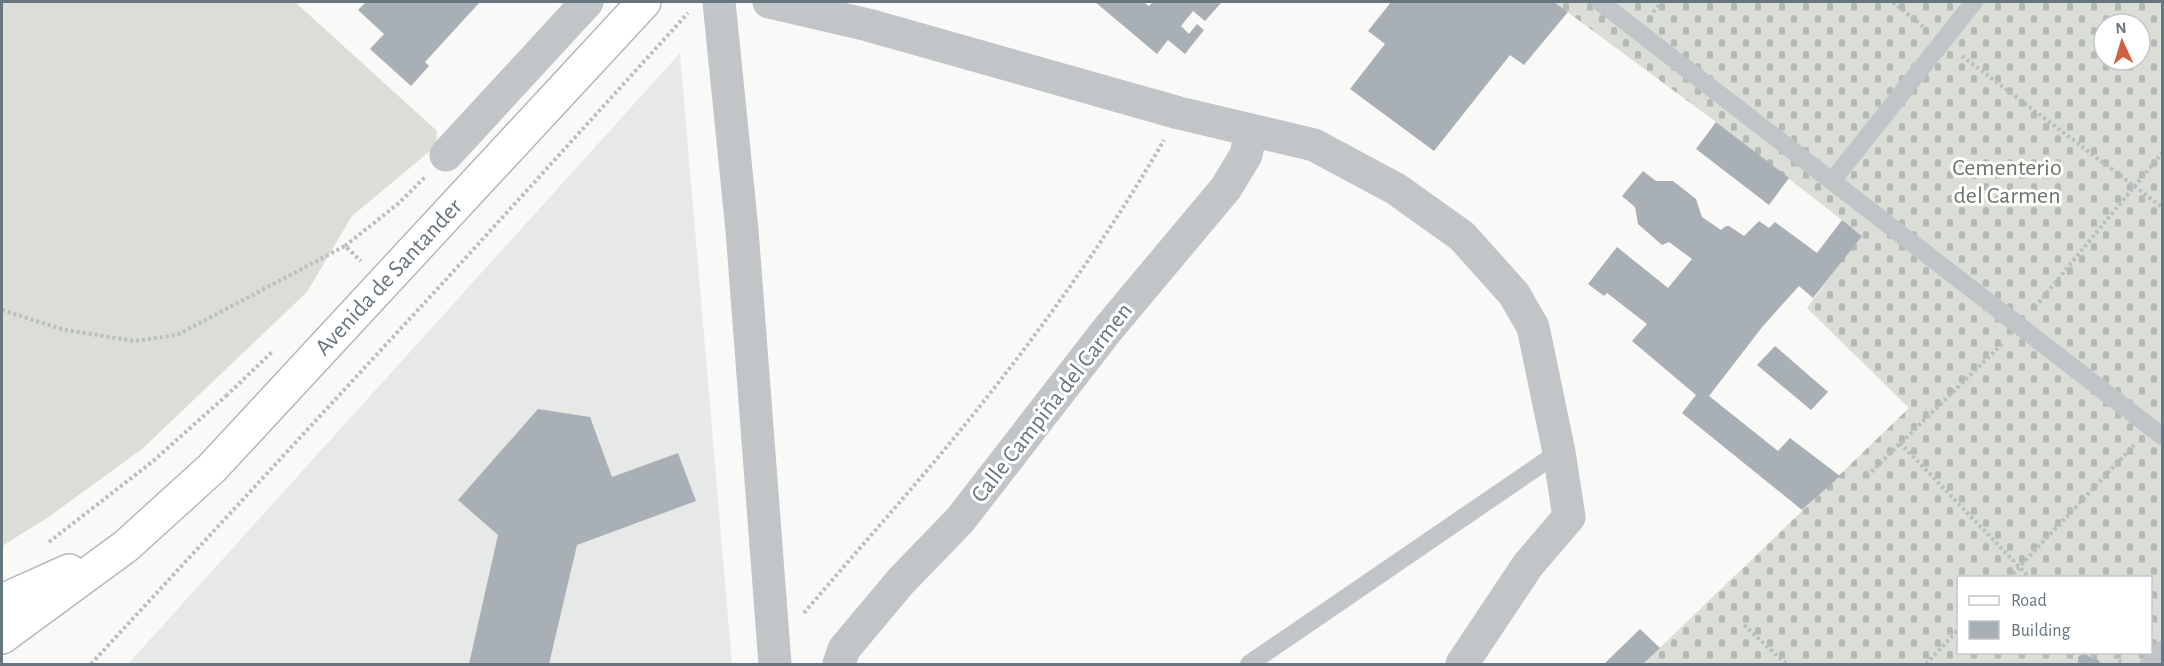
<svg xmlns="http://www.w3.org/2000/svg" width="2164" height="666" viewBox="0 0 2164 666" font-family="'Alegreya Sans',sans-serif">
	<style>
		.built { fill: #e7e8e8 }
		.grass { fill: #daded7 }
		.cemetery { fill: url(#cemetery-stones); fill-rule: evenodd }
		.building { fill: #a9b0b5 }
		.lines { fill: none; stroke-linecap: round; stroke-linejoin: round }
		.secondary-casing { stroke: #b4b9bc; stroke-width: 36 }
		.path { stroke: #bbbec0; stroke-width: 4; stroke-dasharray: 3 3; stroke-linecap: butt }
		.lane { stroke: #c1c5c8; stroke-width: 18 }
		.street { stroke: #c1c5c8; stroke-width: 33 }
		.secondary { stroke: #fff; stroke-width: 33 }
		.labels { text-anchor: middle; dominant-baseline: central; stroke-width: 6; stroke-linejoin: round; paint-order: stroke }
		.park-label { font-size: 24px; fill: #697766; stroke: #fff }
		.street-label { font-size: 24px; fill: #67757e; stroke: #fff }
	</style>
	<defs>
		<pattern id="cemetery-stones" width="16" height="16" patternUnits="userSpaceOnUse" patternTransform="scale(1.5)"><rect width="16" height="16" fill="#daded7"/><path d="M2 7V4a2 2 0 0 1 4 0v3zM10 15v-3a2 2 0 0 1 4 0v3z" fill="#b5b9b4"/></pattern>
	</defs>
	<rect width="100%" height="100%" fill="#f9f9f8"/>
	<polygon class="built" points="680,53 732,664 128,664"/>
	<polygon class="grass" points="2,2 295,2 437,131 436,146 352,216 307,292 142,449 47,518 2,546"/>
	<path class="cemetery" d="M1554 2H2162V664H1643L1909 408 1807 308 1861 235 1716 122ZM2104 24H2140V60H2104ZM1958 578H2150V652H1958Z"/>
	<g class="building">
		<polygon points="366,2 480,2 425,62 429,66 411,86 370,49 384,34 358,10"/>
		<polygon points="1095,2 1143,2 1149,6 1153,2 1222,2 1205,21 1193,11 1181,26 1189,34 1197,24 1204,30 1185,54 1168,40 1157,54"/>
		<polygon points="1391,2 1554,2 1568,12 1524,65 1510,55 1434,151 1350,89 1385,44 1368,31"/>
		<polygon points="1716,122 1789,178 1769,205 1696,149"/>
		<polygon points="1643,171 1656,181 1673,181 1696,199 1702,217 1721,230 1726,226 1729,226 1744,236 1759,221 1769,228 1775,222 1817,253 1842,220 1862,236 1813,298 1799,286 1763,326 1709,396 1778,451 1790,438 1840,476 1802,510 1682,413 1696,395 1632,341 1647,324 1607,293 1604,296 1588,284 1617,247 1668,288 1692,259 1669,242 1662,245 1638,224 1635,207 1622,196"/>
		<polygon points="1775,346 1828,392 1811,410 1757,365"/>
		<polygon points="538,409 590,417 612,477 678,453 696,501 577,545 549,664 469,664 498,535 458,500"/>
		<polygon points="1640,629 1660,648 1643,664 1604,664"/>
		<polygon points="2084,653 2093,659 2095,657 2102,664 2078,664 2078,657"/>
	</g>
	<g class="lines">
		<defs>
			<g id="secondary">
				<polyline points="2,601 69,571"/>
				<path id="s1" d="M2 637 126 546 212 468 644 2"/>
			</g>
		</defs>
		<use href="#secondary" class="secondary-casing"/>
		<g class="path">
			<polyline points="1893,2 1925,28"/>
			<polyline points="1653,12 1661,2"/>
			<polyline points="1962,56 2162,207"/>
			<polyline points="345,246 399,203 426,176"/>
			<polyline points="2035,307 2162,153"/>
			<polyline points="2,310 65,330 135,341 177,335 345,246 361,261"/>
			<polyline points="226,396 273,351"/>
			<polyline points="1900,443 2030,578"/>
			<polyline points="1867,476 2002,344"/>
			<polyline points="49,542 152,462 226,396"/>
			<polyline points="2009,578 2134,445"/>
			<path d="M804 613C860 547 918 483 972 416 1042 329 1108 237 1164 140"/>
			<polyline points="1744,625 1786,664"/>
			<polyline points="2110,652 2123,664"/>
			<polyline points="91,664 441,285 688,13"/>
			<polyline points="1926,664 1958,630"/>
		</g>
		<g class="lane">
			<polyline points="1600,2 2162,436"/>
			<polyline points="1832,181 1974,2"/>
			<polyline points="1249,664 1559,452"/>
			<polyline points="2149,664 2162,650"/>
		</g>
		<g class="street">
			<polyline points="719,2 742,230 775,664"/>
			<polyline points="769,2 868,25 1179,113 1314,145 1396,189 1462,236 1514,294 1533,327 1559,452 1569,517 1528,565 1462,664"/>
			<polyline points="446,155 587,2"/>
			<polyline points="839,664 844,649 901,581 960,520 1108,329 1226,188 1246,155 1251,131"/>
		</g>
		<use href="#secondary" class="secondary"/>
	</g>
	<g class="labels">
		<g class="park-label">
			<text x="2007" y="168">Cementerio<tspan x="2007" dy="28">del Carmen</tspan></text>
		</g>
		<g class="street-label">
			<text stroke="none"><textPath href="#s1" startOffset="530">Avenida de Santander</textPath></text>
			<text transform="translate(1052 403) rotate(-52)">Calle Campiña del Carmen</text>
		</g>
	</g>
	<rect width="2164" height="666" fill="none" stroke="#67757e" stroke-width="6"/>
	<rect x="1957" y="576" width="195" height="78" fill="#ffffff" stroke="#c2c8cb" stroke-width="1.5"/>
	<rect x="1969" y="596" width="30" height="9" fill="#ffffff" stroke="#c2c8cb" stroke-width="1.5"/>
	<text x="2011" y="606" font-size="18" fill="#67757e">Road</text>
	<rect x="1969" y="621" width="30" height="18" fill="#a9b0b5" stroke="#c2c8cb" stroke-width="1.5"/>
	<text x="2011" y="636" font-size="18" fill="#67757e">Building</text>
	<g transform="translate(2122 42) rotate(356)"><circle r="28" fill="#ffffff" stroke="#c2c8cb" stroke-width="1.5"/>
	<path d="M0-4.5L10 22L0 15L-10 22Z" fill="#ce6043"/>
	<text y="-9" font-size="16" font-weight="bold" text-anchor="middle" fill="#67757e">N</text>
	</g>
</svg>
